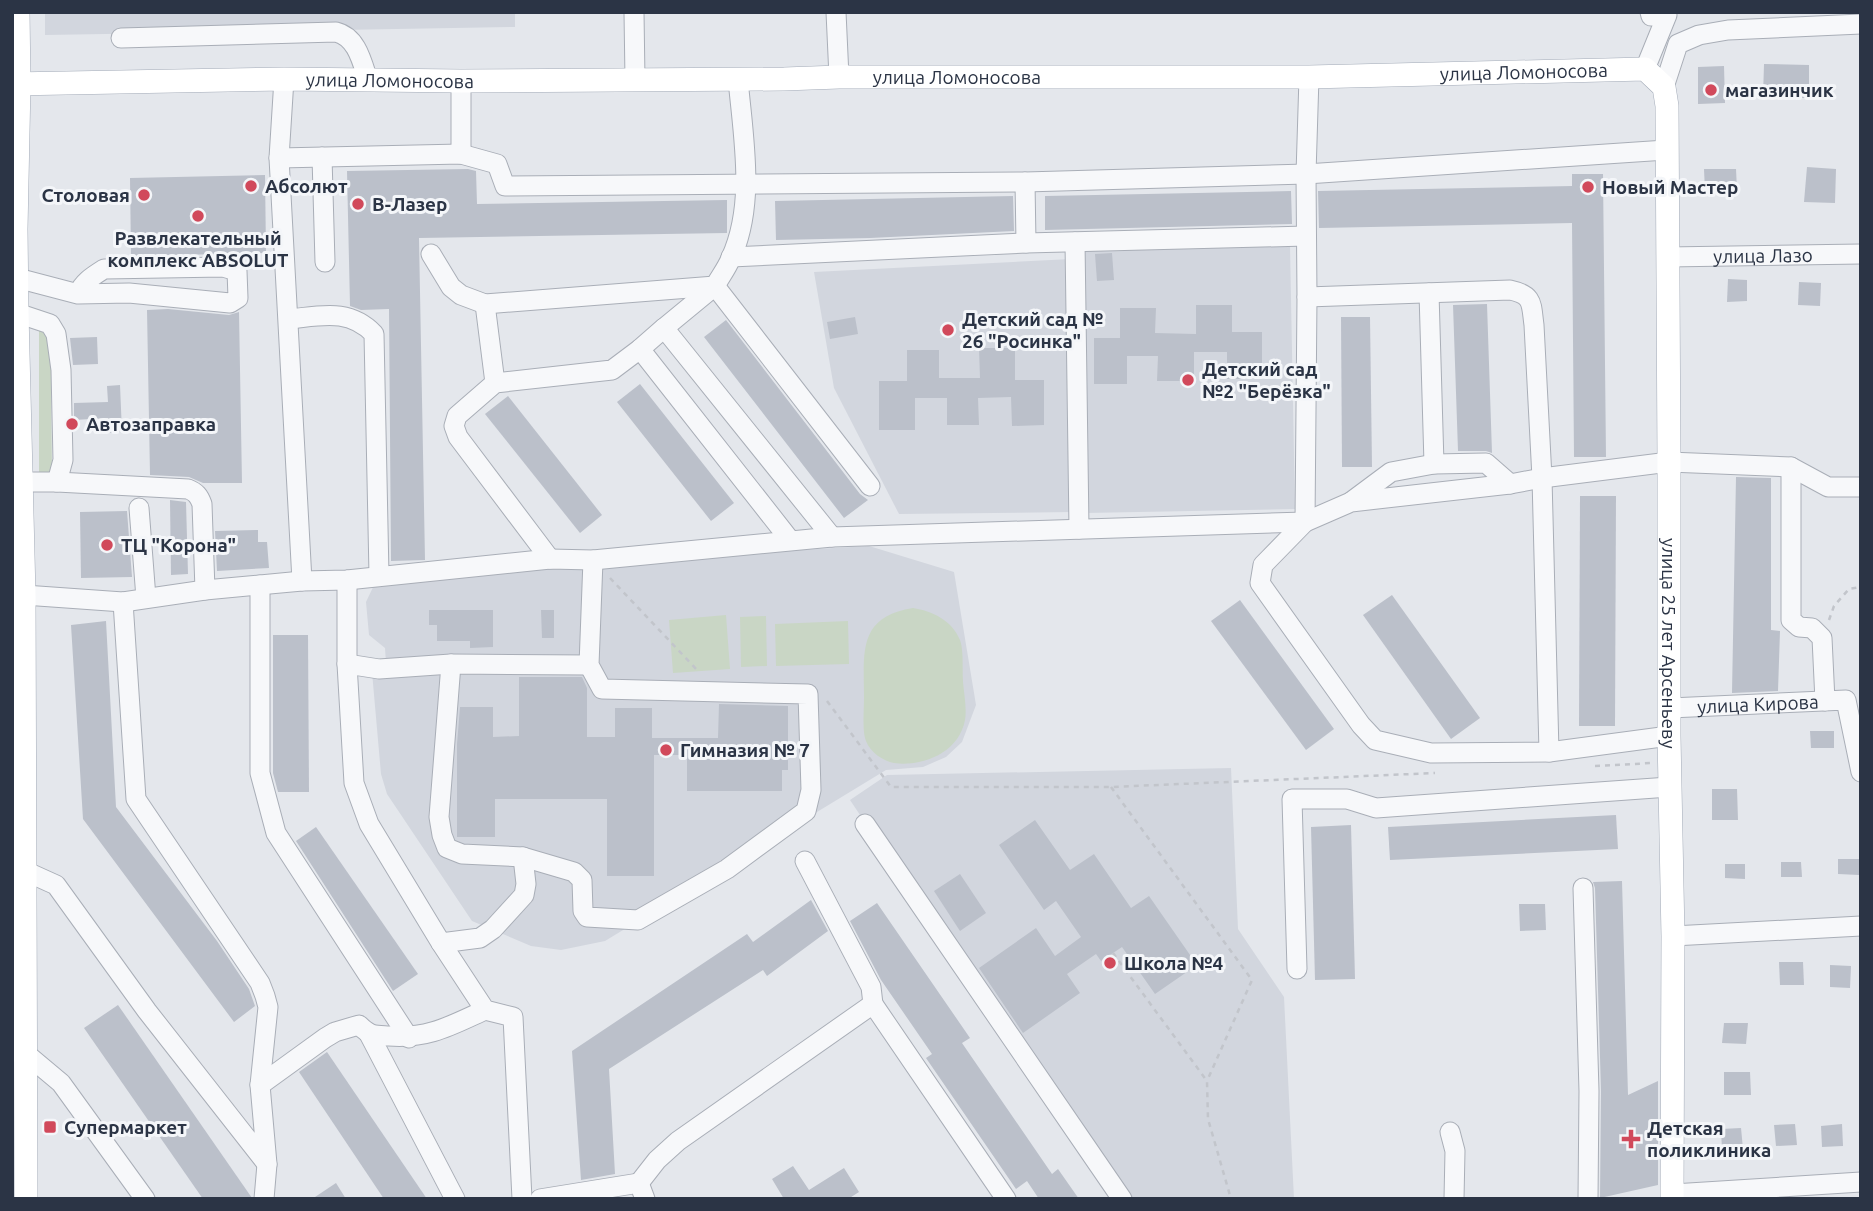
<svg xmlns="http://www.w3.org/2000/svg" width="1873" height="1211" viewBox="0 0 1873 1211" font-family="Ubuntu,sans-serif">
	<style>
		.built { fill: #d2d6de }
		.green { fill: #c9d6c5 }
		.building { fill: #bbc0ca }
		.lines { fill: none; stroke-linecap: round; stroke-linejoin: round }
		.minor-casing { stroke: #a9aeb7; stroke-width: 21 }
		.major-casing { stroke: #a3abb8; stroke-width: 24 }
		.path { stroke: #c2c5cb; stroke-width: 2.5; stroke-dasharray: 5 5; stroke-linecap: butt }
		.minor { stroke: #f7f8fa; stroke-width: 19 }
		.major { stroke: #fff; stroke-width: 23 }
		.poi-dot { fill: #d1495b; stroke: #f4f6f9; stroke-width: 2.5 }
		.labels { text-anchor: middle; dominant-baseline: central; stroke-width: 6; stroke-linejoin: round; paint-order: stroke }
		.street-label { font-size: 19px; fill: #2b3445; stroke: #f4f6f9 }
		.poi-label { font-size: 19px; font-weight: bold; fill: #2b3445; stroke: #f4f6f9; text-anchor: start }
	</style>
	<rect width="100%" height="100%" fill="#e4e7ec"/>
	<g class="built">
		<polygon points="45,12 515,12 515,27 45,35"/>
		<polygon points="1290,246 1295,509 1085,513 1080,251"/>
		<polygon points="1071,259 1073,512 899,514 834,388 814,272"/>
		<polygon points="869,546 954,572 976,705 962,742 946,757 923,767 886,770 605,941 561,950 531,946 472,921 387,794 381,774 372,672 386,663 385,648 369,635 366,602 375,583 386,574"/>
		<polygon points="1231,768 1238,929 1284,997 1294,1199 1117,1199 850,800 887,775"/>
	</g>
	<g class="green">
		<polygon points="39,328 46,328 54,385 51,391 52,470 50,475 39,482"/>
		<path d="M913 608C932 611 952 620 960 640 964 652 962 669 963 682 964 694 967 709 965 720 959 752 924 767 894 763 883 761 870 752 866 741 862 731 864 709 864 698 864 653 857 617 913 608Z"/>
		<polygon points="726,615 730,669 673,673 669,620"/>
		<polygon points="766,616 767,666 741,667 740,617"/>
		<polygon points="848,621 849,664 776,666 775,624"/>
	</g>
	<g class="building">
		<polygon points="1764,64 1809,65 1809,98 1763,97"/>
		<polygon points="1724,66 1725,103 1698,104 1698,67"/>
		<polygon points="1807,167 1836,169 1835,203 1804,202"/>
		<polygon points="468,169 476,171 477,204 727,200 727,233 419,238 425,560 391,561 389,309 361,310 350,306 347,171"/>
		<polygon points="1704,169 1736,169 1737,190 1705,191"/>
		<polygon points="1572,174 1603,174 1606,457 1574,457 1572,223 1319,228 1318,191 1572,186"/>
		<polygon points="265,175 266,253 131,256 130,178"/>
		<polygon points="1291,191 1292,224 1045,230 1045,196"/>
		<polygon points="1013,196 1014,231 870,238 776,240 775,201"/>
		<polygon points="1112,253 1114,280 1097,281 1095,254"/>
		<polygon points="1728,279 1747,280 1747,301 1727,302"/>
		<polygon points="1799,282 1821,283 1820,306 1798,305"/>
		<polygon points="1487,304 1492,453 1486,451 1458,451 1453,305"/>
		<polygon points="1196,305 1232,305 1232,332 1262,332 1262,379 1227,379 1227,352 1194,352 1194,381 1157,381 1158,356 1127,356 1127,384 1094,384 1094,338 1120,338 1120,308 1156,308 1155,333 1196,334"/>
		<polygon points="168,309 229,315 239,312 242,483 203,483 189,477 150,475 147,310"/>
		<polygon points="855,317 858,334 830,339 827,322"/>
		<polygon points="1341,317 1370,317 1372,467 1342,467"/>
		<polygon points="726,320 860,494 868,500 844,518 704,337"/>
		<polygon points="97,337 98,364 73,365 70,338"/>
		<polygon points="979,348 1015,348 1015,380 1044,380 1044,425 1012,426 1011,397 978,398 979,425 947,425 947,398 915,398 915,430 879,430 879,381 907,381 907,350 939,350 939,378 980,378"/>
		<polygon points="640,384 734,503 711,521 617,402"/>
		<polygon points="120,385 122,432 109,433 108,418 74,420 74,403 108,402 107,386"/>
		<polygon points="508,396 602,515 580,533 485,414"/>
		<polygon points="1736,477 1771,478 1771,630 1780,631 1778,691 1732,693"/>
		<polygon points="1580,496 1616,496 1615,726 1579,726"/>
		<polygon points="170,500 186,502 188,574 171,575"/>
		<polygon points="127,511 132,577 81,578 80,512"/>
		<polygon points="258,530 258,542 267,542 269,568 217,571 215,531"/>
		<polygon points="1392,595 1480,718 1451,739 1363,615"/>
		<polygon points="1240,600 1334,729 1306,750 1211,621"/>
		<polygon points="429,610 493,610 493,647 470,648 470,641 437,641 437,625 429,625"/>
		<polygon points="541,610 554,610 554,638 542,638"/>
		<polygon points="106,621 116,807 217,941 249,989 255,1006 234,1022 83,819 71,625"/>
		<polygon points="273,635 308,635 309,792 278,792 273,773"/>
		<polygon points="519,677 582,677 587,688 587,737 615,737 615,708 652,708 652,738 718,738 719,704 788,706 788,770 782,770 782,791 687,791 687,755 654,755 654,876 607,876 607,799 495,799 495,837 457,837 457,744 460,707 493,707 493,737 519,736"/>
		<polygon points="1810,731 1834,731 1834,748 1811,748"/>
		<polygon points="1712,789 1737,789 1738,820 1712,820"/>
		<polygon points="1616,815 1618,849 1390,860 1388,827"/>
		<polygon points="1035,820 1070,870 1094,854 1131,908 1149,896 1197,965 1155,994 1122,947 1101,961 1096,954 1067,974 1080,993 1023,1033 979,968 1036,928 1055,956 1081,937 1056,901 1044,910 999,845"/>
		<polygon points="1351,825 1355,979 1315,980 1311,827"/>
		<polygon points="316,827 418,974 393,991 296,841"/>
		<polygon points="1838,859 1859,859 1859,875 1838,874"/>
		<polygon points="1781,862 1801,862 1802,877 1781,877"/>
		<polygon points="1725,864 1745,864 1745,879 1725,878"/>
		<polygon points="960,874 986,913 960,931 934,891"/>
		<polygon points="1622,881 1628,1095 1658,1081 1658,1185 1600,1198 1601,1091 1595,888 1593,882"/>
		<polygon points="811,900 828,931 767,976 763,970 609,1069 615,1174 581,1180 572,1051 747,934 753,942"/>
		<polygon points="877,903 970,1038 962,1043 1052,1174 1058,1169 1079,1199 1039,1199 1027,1181 1016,1189 926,1058 932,1054 881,980 850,921"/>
		<polygon points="1519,904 1545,904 1546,930 1520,931"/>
		<polygon points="1779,962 1803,962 1804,985 1780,985"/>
		<polygon points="1830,965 1851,966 1850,988 1830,987"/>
		<polygon points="118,1005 252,1198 252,1199 203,1199 84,1028"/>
		<polygon points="1724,1023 1748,1023 1746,1044 1722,1043"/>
		<polygon points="327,1052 427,1199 384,1199 299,1072"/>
		<polygon points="1724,1072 1750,1072 1751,1095 1724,1095"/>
		<polygon points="1795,1124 1797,1145 1776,1146 1774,1125"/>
		<polygon points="1842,1124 1843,1146 1822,1147 1821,1126"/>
		<polygon points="1741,1128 1743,1149 1722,1150 1721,1129"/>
		<polygon points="793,1166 809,1190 844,1168 859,1192 848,1199 784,1199 772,1179"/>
		<polygon points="336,1183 346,1199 312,1199"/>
	</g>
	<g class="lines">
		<defs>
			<g id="minor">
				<polyline points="634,12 635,80"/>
				<polyline points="836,12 839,77"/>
				<path d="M121 38 336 32C357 37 362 62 368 80"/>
				<polyline points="1645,69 1667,15 1651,16 1650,12"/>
				<polyline points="1309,77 1306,174 1307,297 1305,522 1263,565 1260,583 1361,725 1375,740 1431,753 1549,752 1669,736"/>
				<polyline points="284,79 279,158 302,581"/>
				<polyline points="461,81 461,154"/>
				<polyline points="1664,87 1678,44 1699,35 1728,30 1861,24"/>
				<polyline points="322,157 325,262"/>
				<polyline points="279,158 461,154 497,164 505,186 1025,182 1306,174 1666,150"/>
				<polyline points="1025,182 1026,243"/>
				<polyline points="1075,242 1079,529"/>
				<path d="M431 254 451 287 461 295 485 304 715 286C720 277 727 268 731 258 756 203 743 137 738 79"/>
				<polyline points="731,257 1026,243 1306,236"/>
				<path id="s1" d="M1667 257 1861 254"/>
				<path d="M17 278 78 294 129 293 230 303 238 298 237 271 223 267 104 269C93 276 83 282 78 294"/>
				<polyline points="1429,293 1434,464"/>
				<path d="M1307 297 1510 290C1534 295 1531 304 1534 325L1542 478 1549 752"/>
				<polyline points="485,304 495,383"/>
				<polyline points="17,313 50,324 56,334 61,370 63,460 57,482"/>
				<path d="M289 319C321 316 349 308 374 334L379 575"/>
				<polyline points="664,328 715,286 870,486"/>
				<polyline points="640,349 790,540"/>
				<polyline points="1791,467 1791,620 1799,627 1812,628 1822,638 1825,701"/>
				<path d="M20 482H57L188 489C196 492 199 496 202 504L205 590"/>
				<polyline points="1352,501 1391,472 1434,464 1486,463 1510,484"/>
				<polyline points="139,508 146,598"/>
				<polyline points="550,559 458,437 454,426 457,416 495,383 612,370 640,349 664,328 832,537"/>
				<polyline points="347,580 347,664 354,783 369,824 441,943 485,1010 513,1017 522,1199"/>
				<polyline points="260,585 260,773 276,833 409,1038"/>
				<polyline points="12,596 24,595 123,602 205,590 302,581 347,580 550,559 593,560 832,537 1305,522 1351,502 1510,484 1542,478 1669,462 1791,467 1828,487 1861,487"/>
				<polyline points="123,602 136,799 260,983 265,996 268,1007 260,1085"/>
				<polyline points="347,664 379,669 451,664 589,665"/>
				<polyline points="451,664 439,817 442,835 447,848 462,854 523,857 574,872 582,880 583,911 587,917 638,920 727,869 806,811 811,790 808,694 602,689 589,665 593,560"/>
				<path id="s2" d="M1670 708 1846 700 1861 772"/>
				<polyline points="865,824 1122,1199"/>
				<polyline points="805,861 871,987 873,1004"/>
				<path d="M25 871 56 885 147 1011 267 1164 260 1085 325 1038 335 1032 359 1025C370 1036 374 1035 389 1036 428 1039 450 1026 485 1010"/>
				<polyline points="1583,888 1589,1091 1588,1199"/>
				<polyline points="1673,936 1861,926"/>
				<polyline points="441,943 480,938 493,929 524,895 526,884 523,857"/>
				<polyline points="1297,969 1292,799 1347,799 1376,808 1669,787"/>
				<polyline points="369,1034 455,1199"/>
				<polyline points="12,1052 24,1052 61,1083 145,1199"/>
				<polyline points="1450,1132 1455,1151 1454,1199"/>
				<polyline points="639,1183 657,1160 678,1141 873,1004 1006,1199"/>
				<polyline points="1673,1194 1861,1182"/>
				<polyline points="264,1199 267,1164"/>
				<polyline points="540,1199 639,1183 645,1199"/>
			</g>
			<g id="major">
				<polyline points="18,12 19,84 16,229 17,313 24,595 26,1199"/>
				<path id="s3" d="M12 84 284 79 461 81 784 79 839 77H1309L1645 69 1664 87 1667 106 1669 462V736L1673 936 1672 1199"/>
			</g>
		</defs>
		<use href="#minor" class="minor-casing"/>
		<use href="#major" class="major-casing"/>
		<g class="path">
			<polyline points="610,578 699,672"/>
			<polyline points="1829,620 1834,606 1849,589 1861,587"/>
			<polyline points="827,701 891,787 1111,787 1435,773"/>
			<polyline points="1595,766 1652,763"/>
			<polyline points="1111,787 1252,980 1207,1081"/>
			<polyline points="1113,953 1207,1081 1208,1119 1231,1199"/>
		</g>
		<use href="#minor" class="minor"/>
		<use href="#major" class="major"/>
	</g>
	<g class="poi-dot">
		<circle cx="1711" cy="90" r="7"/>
		<circle cx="251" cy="186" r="7"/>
		<circle cx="1588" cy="187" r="7"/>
		<circle cx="144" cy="195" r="7"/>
		<circle cx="358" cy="204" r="7"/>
		<circle cx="198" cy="216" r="7"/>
		<circle cx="948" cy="330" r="7"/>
		<circle cx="1188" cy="380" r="7"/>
		<circle cx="72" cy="424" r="7"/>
		<circle cx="107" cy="545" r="7"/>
		<circle cx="666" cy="750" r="7"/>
		<circle cx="1110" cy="963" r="7"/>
		<rect x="43" y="1120" width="14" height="14" rx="3.5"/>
		<path d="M1627.5 1128.5h7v7h7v7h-7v7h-7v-7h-7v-7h7z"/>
	</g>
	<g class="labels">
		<g class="street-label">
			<text stroke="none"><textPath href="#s3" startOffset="1512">улица Ломоносова</textPath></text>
			<text stroke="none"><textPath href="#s3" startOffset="945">улица Ломоносова</textPath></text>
			<text stroke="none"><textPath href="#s3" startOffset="378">улица Ломоносова</textPath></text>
			<text stroke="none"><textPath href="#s1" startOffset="96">улица Лазо</textPath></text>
			<text stroke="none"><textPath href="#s3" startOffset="2216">улица 25 лет Арсеньеву</textPath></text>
			<text stroke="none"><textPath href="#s2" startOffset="88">улица Кирова</textPath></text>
		</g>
		<g class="poi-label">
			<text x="1725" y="90">магазинчик</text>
			<text x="265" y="186">Абсолют</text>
			<text x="1602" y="187">Новый Мастер</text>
			<text x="130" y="195" text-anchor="end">Столовая</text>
			<text x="372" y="204">В-Лазер</text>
			<text x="198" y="238" text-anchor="middle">Развлекательный<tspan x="198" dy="22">комплекс ABSOLUT</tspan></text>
			<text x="962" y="319">Детский сад №<tspan x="962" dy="22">26 "Росинка"</tspan></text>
			<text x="1202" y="369">Детский сад<tspan x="1202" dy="22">№2 "Берёзка"</tspan></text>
			<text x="86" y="424">Автозаправка</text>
			<text x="121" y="545">ТЦ "Корона"</text>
			<text x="680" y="750">Гимназия № 7</text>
			<text x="1124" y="963">Школа №4</text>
			<text x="64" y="1127">Супермаркет</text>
			<text x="1647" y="1128">Детская<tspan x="1647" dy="22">поликлиника</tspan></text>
		</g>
	</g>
	<rect width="1873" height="1211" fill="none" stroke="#2b3445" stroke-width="28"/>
</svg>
